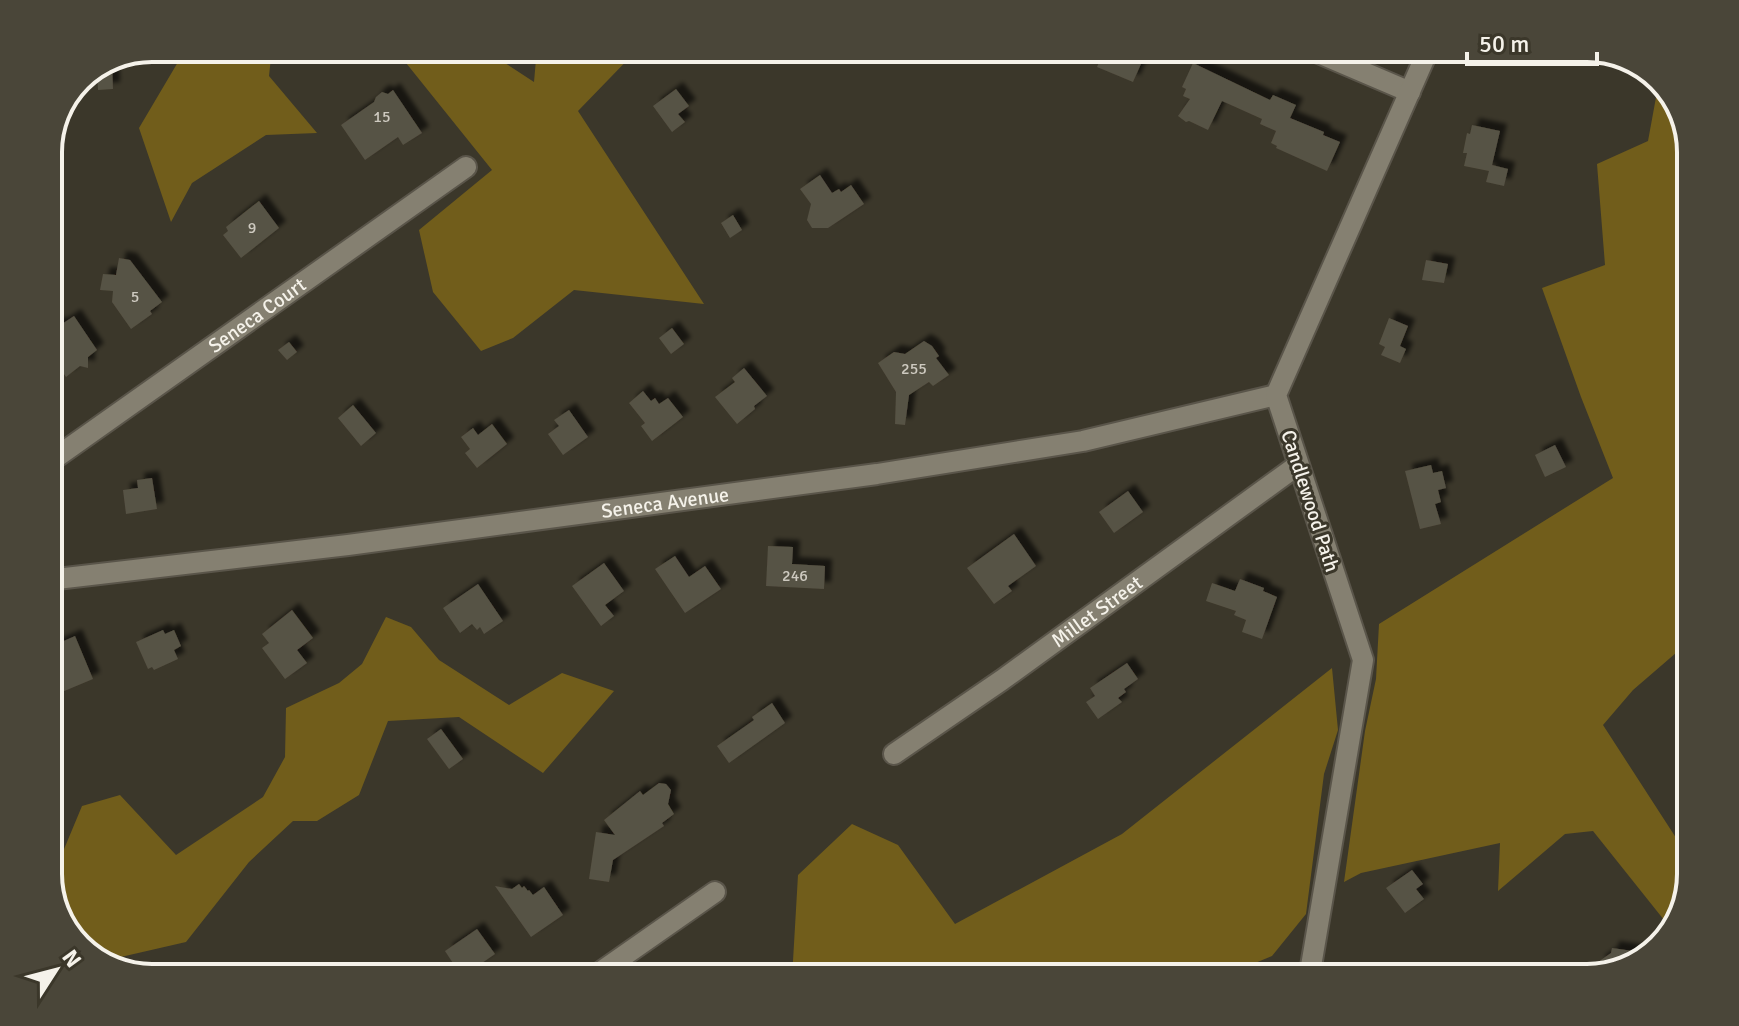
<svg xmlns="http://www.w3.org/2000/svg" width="1739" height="1026" viewBox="0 0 1739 1026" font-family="Signika,sans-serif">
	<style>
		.green { fill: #715d1b }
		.building { fill: #575244; filter: url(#shadow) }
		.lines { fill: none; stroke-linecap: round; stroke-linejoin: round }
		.minor-casing { stroke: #5a554a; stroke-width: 24 }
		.minor { stroke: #858071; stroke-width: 20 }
		.labels { text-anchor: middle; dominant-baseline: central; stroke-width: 6; stroke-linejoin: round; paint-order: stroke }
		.number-label { font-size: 16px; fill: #cecac0 }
		.street-label { font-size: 20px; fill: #f5f2ea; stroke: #3b372a }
		.rim { fill: none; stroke: #f5f2ea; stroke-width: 4 }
	</style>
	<defs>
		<filter id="shadow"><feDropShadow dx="7" dy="-7" stdDeviation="2" flood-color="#0009"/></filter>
	</defs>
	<rect width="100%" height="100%" fill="#3b372a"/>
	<g class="green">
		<polygon points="170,48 272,48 269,76 317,133 266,135 192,183 171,222 139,128 178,62"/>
		<polygon points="394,48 482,48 534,82 537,48 639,48 578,111 704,304 574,290 513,338 481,351 433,292 419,230 492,170"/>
		<polygon points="1659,81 1674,95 1691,146 1691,640 1633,690 1603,725 1691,861 1691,874 1677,925 1672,930 1593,831 1565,834 1498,891 1500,843 1361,873 1344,882 1365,731 1376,679 1379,624 1613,478 1581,397 1542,288 1605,265 1597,164 1648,141"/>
		<polygon points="53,136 57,176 48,182 48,146"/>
		<polygon points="386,617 411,627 439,660 509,705 562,673 614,691 543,773 459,717 388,721 359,795 317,821 293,821 249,862 186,942 99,962 65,931 48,880 48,853 62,854 82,806 120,795 176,855 263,797 285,757 286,708 339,683 362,664"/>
		<polygon points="1332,668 1338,730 1324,774 1306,914 1272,956 1219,978 792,978 798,875 852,824 898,845 955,924 1122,834"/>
	</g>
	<g class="building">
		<polygon points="1105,48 1148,48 1133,82 1097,67"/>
		<polygon points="1598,51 1638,62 1641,65 1637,76 1595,60"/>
		<polygon points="1193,63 1270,100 1273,95 1296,105 1290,118 1324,132 1323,135 1340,142 1327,171 1276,148 1277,146 1271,143 1276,131 1260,124 1262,119 1222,101 1208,130 1189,121 1186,122 1178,116 1190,99 1183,96 1186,89 1182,87"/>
		<polygon points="112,64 113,89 98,90 97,71"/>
		<polygon points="676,89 689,106 678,114 685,122 672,132 653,106"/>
		<polygon points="393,90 422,133 403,145 398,137 365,160 341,125 374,102 376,97 382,92 388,94"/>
		<polygon points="1472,125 1500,131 1492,165 1508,169 1504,186 1486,182 1489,171 1464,166 1467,153 1463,153 1467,133 1470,134"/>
		<polygon points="820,175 832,193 839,189 841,192 851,185 864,204 828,228 812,228 807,220 811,204 800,189"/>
		<polygon points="259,201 279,228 241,258 223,235 228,231 226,227"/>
		<polygon points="733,215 742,230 730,238 721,223"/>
		<polygon points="119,258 130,260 162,302 150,311 152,314 131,329 112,302 113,291 100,290 103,274 116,275"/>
		<polygon points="1426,260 1448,264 1444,283 1422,280"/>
		<polygon points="74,316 97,350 88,357 88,368 80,366 66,377 48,351 48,326 62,324"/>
		<polygon points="1389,318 1408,326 1400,346 1406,349 1400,363 1381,355 1385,347 1379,344"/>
		<polygon points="672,328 684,344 671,354 659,338"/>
		<polygon points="924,341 932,346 939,356 936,358 949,375 933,386 929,382 909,395 905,425 895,424 896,392 878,363 894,352 905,354"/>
		<polygon points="289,342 297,352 287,360 278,350"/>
		<polygon points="744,368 767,396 754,406 755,409 737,424 715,397 735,382 732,378"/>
		<polygon points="643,391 651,401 655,398 659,404 668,398 683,417 652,441 641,426 645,423 629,403"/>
		<polygon points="353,405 376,433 361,446 338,418"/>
		<polygon points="569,410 588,437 563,455 548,434 559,426 554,420"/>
		<polygon points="492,424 507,444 477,468 465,453 470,449 461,437 473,428 478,435"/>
		<polygon points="1555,445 1566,467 1545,477 1535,455"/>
		<polygon points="1431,465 1433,473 1442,471 1446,488 1438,490 1441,502 1435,504 1441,524 1420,529 1405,471"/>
		<polygon points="152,478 157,509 126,514 123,490 138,488 137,480"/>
		<polygon points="1128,491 1143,512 1114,533 1099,512"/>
		<polygon points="1014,534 1036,566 1008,586 1012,591 994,604 967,568"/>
		<polygon points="768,546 793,547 792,564 825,566 824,589 766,586"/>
		<polygon points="675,556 689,577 705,566 721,589 685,613 655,569"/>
		<polygon points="604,563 624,591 605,605 614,616 601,626 572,586"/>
		<polygon points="1240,579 1264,588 1263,591 1277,597 1262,639 1242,632 1246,620 1234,615 1236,611 1206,601 1212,583 1235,591"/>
		<polygon points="478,584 503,621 484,634 480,627 477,630 472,624 460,633 443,608"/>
		<polygon points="292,610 313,638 297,650 307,663 285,679 262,648 269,643 262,634"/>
		<polygon points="163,630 165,634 174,630 181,646 174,650 178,659 154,670 152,667 148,669 136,642"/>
		<polygon points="75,636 93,679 62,692 53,670 48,672 48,648"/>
		<polygon points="1127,663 1138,679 1124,689 1126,692 1118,698 1122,702 1098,719 1086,702 1095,696 1090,688"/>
		<polygon points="772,703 785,723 729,763 717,746 754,720 752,717"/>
		<polygon points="441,729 463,759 449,769 427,739"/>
		<polygon points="659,783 666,784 671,790 668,804 674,814 662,823 664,826 613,860 609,882 589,879 596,832 615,835 604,820 640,791 643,795"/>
		<polygon points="1412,870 1423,884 1416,889 1424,899 1405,913 1386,888"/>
		<polygon points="519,884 522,888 524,886 528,891 529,890 533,895 544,887 563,915 531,937 495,886 512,889"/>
		<polygon points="477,929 495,954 462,977 445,951"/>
		<polygon points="1612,948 1640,952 1633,958 1637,964 1603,974 1598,962 1611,953"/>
	</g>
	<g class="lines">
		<defs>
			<g id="minor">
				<polyline points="1307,48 1410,92"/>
				<path id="s1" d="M48 463 466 167"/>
				<path id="s2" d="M48 580 348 545 877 474 1083 441 1276 395"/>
				<path id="s3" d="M894 754 1002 680 1298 465"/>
				<polyline points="592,978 715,892"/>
				<polyline points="1309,978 1363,660 1276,395 1429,48"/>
			</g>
		</defs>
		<use href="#minor" class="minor-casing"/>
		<use href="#minor" class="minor"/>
	</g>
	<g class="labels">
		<g class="number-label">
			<text x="382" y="117">15</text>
			<text x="252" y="228">9</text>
			<text x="135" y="297">5</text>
			<text x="914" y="369">255</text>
			<text x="795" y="576">246</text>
		</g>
		<g class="street-label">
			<text stroke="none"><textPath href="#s1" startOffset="256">Seneca Court</textPath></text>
			<text transform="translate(1310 501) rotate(72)">Candlewood Path</text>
			<text stroke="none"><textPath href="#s2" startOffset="622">Seneca Avenue</textPath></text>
			<text stroke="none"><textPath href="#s3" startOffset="248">Millet Street</textPath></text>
		</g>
	</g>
	<path d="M0 0H1739V1026H0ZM152 62H1587A90 90 0 0 1 1677 152V874A90 90 0 0 1 1587 964H152A90 90 0 0 1 62 874V152A90 90 0 0 1 152 62Z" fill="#4a4639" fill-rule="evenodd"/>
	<path class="rim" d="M152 62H1587A90 90 0 0 1 1677 152V874A90 90 0 0 1 1587 964H152A90 90 0 0 1 62 874V152A90 90 0 0 1 152 62Z"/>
	<g transform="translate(56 970) rotate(54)" stroke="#3b372a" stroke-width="6" paint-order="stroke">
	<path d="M0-6L14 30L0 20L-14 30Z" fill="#f5f2ea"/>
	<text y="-12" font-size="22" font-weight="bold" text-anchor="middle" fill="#f5f2ea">N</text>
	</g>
	<path d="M1467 52v12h130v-12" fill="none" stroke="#f5f2ea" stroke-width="4"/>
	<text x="1479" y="52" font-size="24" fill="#f5f2ea" stroke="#3b372a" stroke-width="6" paint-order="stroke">50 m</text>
</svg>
